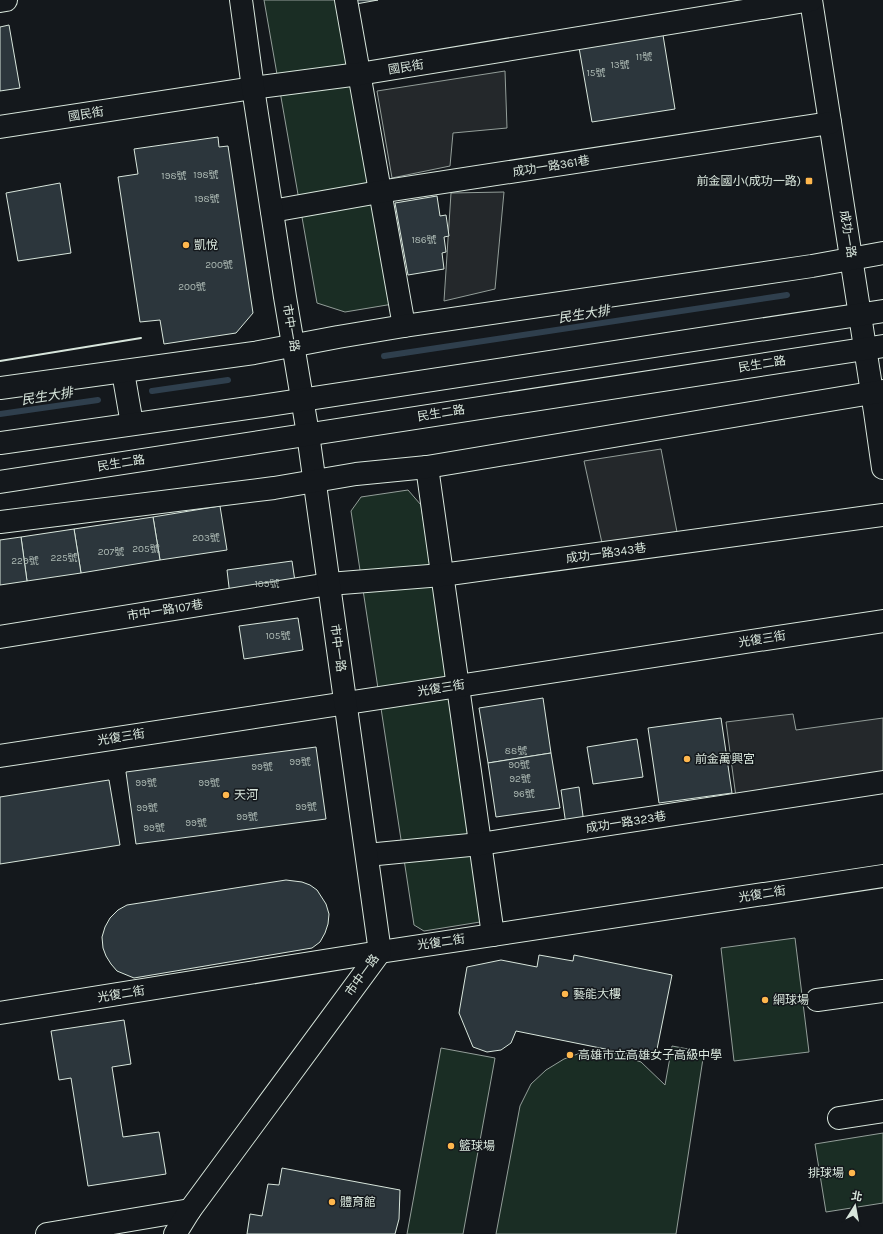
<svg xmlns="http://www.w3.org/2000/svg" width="883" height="1234" viewBox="0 0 883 1234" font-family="Karla,'Noto Sans TC',sans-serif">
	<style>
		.green { fill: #1a2d24; stroke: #939e99 }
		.parking { fill: #24282b; stroke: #939e99 }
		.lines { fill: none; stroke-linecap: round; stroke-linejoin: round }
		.stream { stroke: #2f3f4d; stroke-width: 6 }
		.building { fill: #2c363c; stroke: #d8e6dc }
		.minor-casing { stroke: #d8e6dc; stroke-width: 24 }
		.major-casing { stroke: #d8e6dc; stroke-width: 24 }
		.minor { stroke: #14181c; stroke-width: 22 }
		.major { stroke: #14181c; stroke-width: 22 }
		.wall { stroke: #d8e6dc; stroke-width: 2 }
		.poi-dot { fill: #ffb74d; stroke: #14181c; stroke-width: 1.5 }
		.labels { text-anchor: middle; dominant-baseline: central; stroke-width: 3; stroke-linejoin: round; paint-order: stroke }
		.number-label { font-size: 10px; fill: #adbab4 }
		.street-label { font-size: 12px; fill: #d8e6dc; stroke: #14181c }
		.poi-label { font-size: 12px; fill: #d8e6dc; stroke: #14181c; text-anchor: start }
		.water-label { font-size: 13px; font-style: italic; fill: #d8e6dc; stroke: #14181c }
	</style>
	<rect width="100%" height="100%" fill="#14181c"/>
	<g class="green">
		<polygon points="264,0 340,0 393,304 345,312 317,303"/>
		<polygon points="408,490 421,505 484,912 480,922 424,931 414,925 351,511 361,497"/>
		<polygon points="795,938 809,1052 734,1061 721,948"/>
		<polygon points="672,1046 704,1052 676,1234 496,1234 520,1106 531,1084 546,1070 564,1059 586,1051 614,1053 641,1062 665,1085"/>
		<polygon points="441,1048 495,1058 463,1234 407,1234"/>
		<polygon points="883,1133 883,1203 826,1212 815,1144"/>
	</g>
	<g class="parking">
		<polygon points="505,71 507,128 453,133 450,166 392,178 377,91"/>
		<polygon points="504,192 495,289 444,301 451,193"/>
		<polygon points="661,449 677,532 602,543 584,461"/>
		<polygon points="793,714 796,730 883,718 883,776 736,797 726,722"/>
	</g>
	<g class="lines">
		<g class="stream">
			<polyline points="384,356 787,295"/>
			<polyline points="152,391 228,380"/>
			<polyline points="0,414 98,400"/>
		</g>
	</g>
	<g class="building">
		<polygon points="356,0 378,0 356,4"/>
		<polygon points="9,25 20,88 0,91 0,27"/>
		<polygon points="662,29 675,109 592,122 578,42"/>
		<polygon points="218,137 219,147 228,146 253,313 236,333 164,344 160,320 140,322 118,177 138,174 134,149"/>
		<polygon points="60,183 71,253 18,261 6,193"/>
		<polygon points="437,196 440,216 446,215 449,236 444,237 446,252 442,253 444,269 408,275 395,203"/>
		<polygon points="220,506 227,550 160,560 153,517"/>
		<polygon points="153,517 160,560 81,573 74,529"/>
		<polygon points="74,529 81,573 27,581 21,537"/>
		<polygon points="21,537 27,581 0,585 0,540"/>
		<polygon points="292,561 297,595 231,604 227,570"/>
		<polygon points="298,618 303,650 244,659 239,626"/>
		<polygon points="543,698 551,753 488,763 479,708"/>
		<polygon points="721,718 732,793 659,803 648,728"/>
		<polygon points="637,739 643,777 593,784 587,747"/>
		<polygon points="316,747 326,819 136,844 126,772"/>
		<polygon points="551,753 560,808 496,817 488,763"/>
		<polygon points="109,780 120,845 0,864 0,797"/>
		<polygon points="579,787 584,823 566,825 561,790"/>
		<polygon points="286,880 302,882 310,885 317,890 326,904 329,914 328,924 325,933 320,942 312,948 134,978 117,971 111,964 106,956 103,948 102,937 105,927 110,918 118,910 127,905"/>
		<polygon points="539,955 573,961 574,955 672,975 655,1059 516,1031 511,1043 501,1050 487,1052 473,1047 459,1013 467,967 501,960 537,967"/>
		<polygon points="124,1020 131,1064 112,1067 123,1137 159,1132 166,1174 88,1186 71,1078 59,1080 51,1031"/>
		<polygon points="282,1168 400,1190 399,1219 395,1234 247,1234 250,1214 262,1216 268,1184 279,1185"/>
	</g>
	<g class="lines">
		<defs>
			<g id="minor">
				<polyline points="346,0 404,326"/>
				<polyline points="811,0 875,412 883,468"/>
				<polyline points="0,1 6,0"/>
				<polyline points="0,127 253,88 359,74 811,0"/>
				<polyline points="272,211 379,192 830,123"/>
				<polyline points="123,372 132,424"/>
				<polyline points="427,467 493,935"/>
				<polyline points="0,637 329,584 442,575 883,515"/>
				<polyline points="0,756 883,621"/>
				<polyline points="367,855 480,844 883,782"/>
				<polyline points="817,1000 883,991"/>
				<polyline points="0,1013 380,952 883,876"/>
				<polyline points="839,1118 883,1111"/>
				<polyline points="47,1234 190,1210"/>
				<polyline points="175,1234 190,1210 380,952 308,434 285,297 253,88 241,0"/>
			</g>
			<g id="major">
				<polyline points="0,388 254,353 338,337 404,326 812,266 883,253"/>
				<polyline points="0,443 262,406 883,311"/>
				<polyline points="0,482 883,346"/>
				<polyline points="0,522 274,488 356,474 427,467 883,391"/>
			</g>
		</defs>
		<use href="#minor" class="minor-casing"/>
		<use href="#major" class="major-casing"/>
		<use href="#minor" class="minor"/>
		<use href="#major" class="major"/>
		<polyline class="wall" points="0,361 141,338"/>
	</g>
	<g class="poi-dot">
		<rect x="805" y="177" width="8" height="8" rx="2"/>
		<circle cx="186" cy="245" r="4"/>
		<circle cx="687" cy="759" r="4"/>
		<circle cx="226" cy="795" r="4"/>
		<circle cx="565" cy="994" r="4"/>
		<circle cx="765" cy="1000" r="4"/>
		<circle cx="570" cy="1055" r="4"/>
		<circle cx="451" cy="1146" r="4"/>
		<circle cx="852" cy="1173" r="4"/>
		<circle cx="332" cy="1202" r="4"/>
	</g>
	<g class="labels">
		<g class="number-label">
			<text x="644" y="57">11號</text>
			<text x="620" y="65">13號</text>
			<text x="596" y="73">15號</text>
			<text x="206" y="175">198號</text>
			<text x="174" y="176">198號</text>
			<text x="207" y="199">198號</text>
			<text x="424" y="240">186號</text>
			<text x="219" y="265">200號</text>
			<text x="192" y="287">200號</text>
			<text x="206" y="538">203號</text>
			<text x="146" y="549">205號</text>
			<text x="111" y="552">207號</text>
			<text x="64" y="558">225號</text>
			<text x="25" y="561">229號</text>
			<text x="267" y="584">109號</text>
			<text x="278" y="636">105號</text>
			<text x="516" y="751">88號</text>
			<text x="300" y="762">99號</text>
			<text x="519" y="765">90號</text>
			<text x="262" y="767">99號</text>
			<text x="520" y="779">92號</text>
			<text x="146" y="783">99號</text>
			<text x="209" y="783">99號</text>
			<text x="524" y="794">96號</text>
			<text x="306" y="807">99號</text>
			<text x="147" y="808">99號</text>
			<text x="247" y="817">99號</text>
			<text x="196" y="823">99號</text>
			<text x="154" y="828">99號</text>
		</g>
		<g class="street-label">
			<text transform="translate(406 67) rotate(-9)">國民街</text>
			<text transform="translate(86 114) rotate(-9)">國民街</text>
			<text transform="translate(551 166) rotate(-9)">成功一路361巷</text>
			<text transform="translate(848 234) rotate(81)">成功一路</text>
			<text transform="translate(291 328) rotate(80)">市中一路</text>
			<text transform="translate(762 364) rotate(-9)">民生二路</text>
			<text transform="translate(441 413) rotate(-9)">民生二路</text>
			<text transform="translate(121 463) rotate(-9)">民生二路</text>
			<text transform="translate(606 553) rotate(-8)">成功一路343巷</text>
			<text transform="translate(165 610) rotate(-9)">市中一路107巷</text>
			<text transform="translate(762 639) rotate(-9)">光復三街</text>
			<text transform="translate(338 648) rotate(82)">市中一路</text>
			<text transform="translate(441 688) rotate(-9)">光復三街</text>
			<text transform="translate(121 737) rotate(-9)">光復三街</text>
			<text transform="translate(626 822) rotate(-9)">成功一路323巷</text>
			<text transform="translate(762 894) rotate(-9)">光復二街</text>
			<text transform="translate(441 942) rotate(-8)">光復二街</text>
			<text transform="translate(362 975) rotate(-54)">市中一路</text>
			<text transform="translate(121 994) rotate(-9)">光復二街</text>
		</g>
		<g class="poi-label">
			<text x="801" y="181" text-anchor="end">前金國小(成功一路)</text>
			<text x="194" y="245">凱悅</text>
			<text x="695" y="759">前金萬興宮</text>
			<text x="234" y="795">天河</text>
			<text x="573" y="994">藝能大樓</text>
			<text x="773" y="1000">網球場</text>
			<text x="578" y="1055">高雄市立高雄女子高級中學</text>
			<text x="459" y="1146">籃球場</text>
			<text x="844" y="1173" text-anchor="end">排球場</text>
			<text x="340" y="1202">體育館</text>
		</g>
		<g class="water-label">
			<text transform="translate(584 314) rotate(-9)">民生大排</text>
			<text transform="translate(47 396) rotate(-9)">民生大排</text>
		</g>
	</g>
	<g transform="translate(855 1206) rotate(11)" stroke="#14181c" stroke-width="3" paint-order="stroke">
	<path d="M0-3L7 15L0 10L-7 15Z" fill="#d8e6dc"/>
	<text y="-6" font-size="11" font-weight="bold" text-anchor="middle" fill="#d8e6dc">北</text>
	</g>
</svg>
